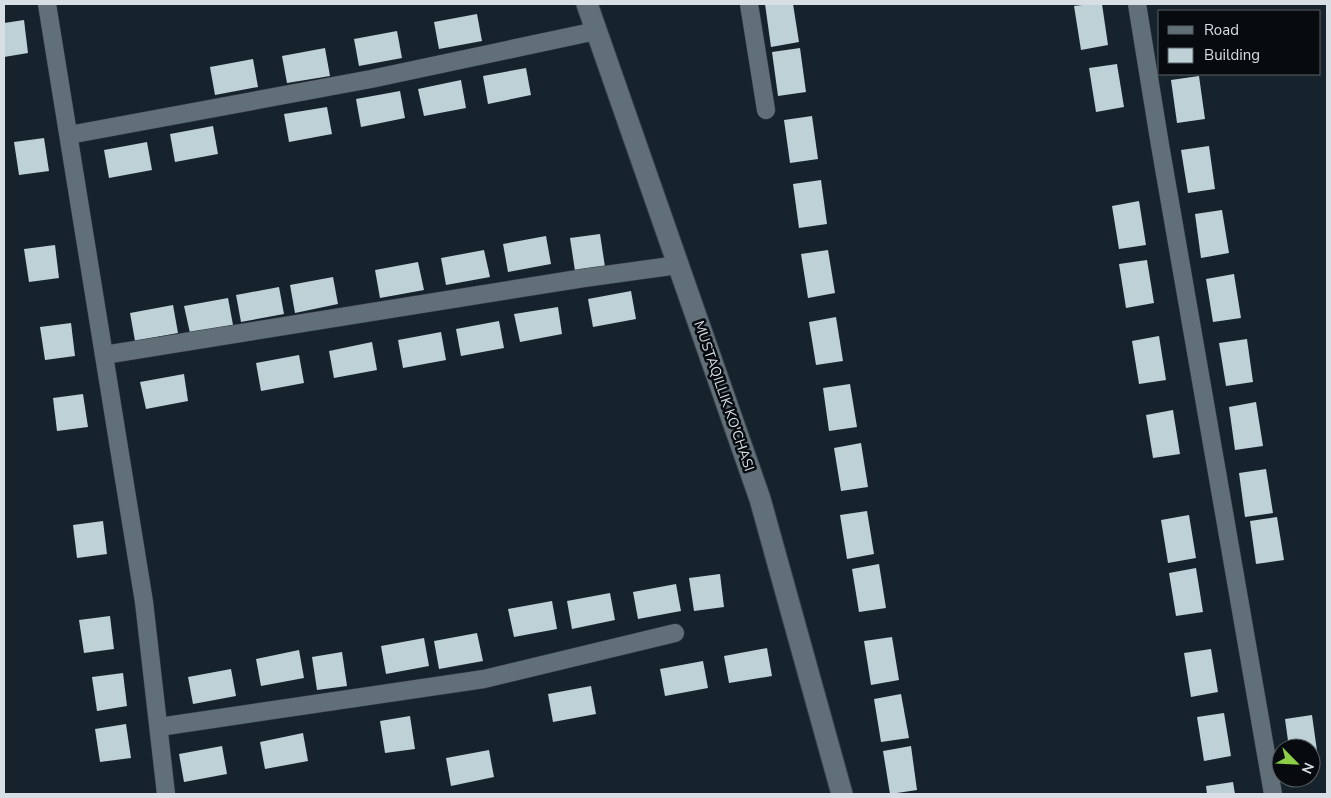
<svg xmlns="http://www.w3.org/2000/svg" width="1331" height="798" viewBox="0 0 1331 798" font-family="'Nunito Sans',sans-serif">
	<style>
		.building { fill: #bdd1d7 }
		.lines { fill: none; stroke-linecap: round; stroke-linejoin: round }
		.minor-casing { stroke: #363f46; stroke-width: 19 }
		.tertiary-casing { stroke: #363f46; stroke-width: 23 }
		.minor { stroke: #616f79; stroke-width: 18 }
		.tertiary { stroke: #616f79; stroke-width: 21 }
		.labels { text-anchor: middle; dominant-baseline: central; stroke-width: 5; stroke-linejoin: round; paint-order: stroke }
		.street-label { font-size: 14px; fill: #d7dfe5; stroke: #070b0f }
	</style>
	<rect width="100%" height="100%" fill="#17232c"/>
	<g class="building">
		<polygon points="765,4 793,4 799,42 771,47"/>
		<polygon points="1090,4 1102,4 1108,45 1081,50 1074,6"/>
		<polygon points="477,14 482,41 439,49 434,22"/>
		<polygon points="24,20 28,53 4,57 4,23"/>
		<polygon points="397,31 402,58 359,66 354,39"/>
		<polygon points="325,48 330,76 287,83 282,56"/>
		<polygon points="800,48 806,92 778,96 772,52"/>
		<polygon points="253,59 258,87 215,95 210,67"/>
		<polygon points="1117,64 1124,107 1096,112 1089,68"/>
		<polygon points="526,68 531,95 488,104 483,76"/>
		<polygon points="1199,76 1205,119 1177,123 1171,80"/>
		<polygon points="461,80 466,108 424,116 418,89"/>
		<polygon points="400,91 405,118 361,127 356,99"/>
		<polygon points="327,107 332,134 289,142 284,114"/>
		<polygon points="812,116 818,159 790,163 784,120"/>
		<polygon points="213,126 218,154 175,162 170,134"/>
		<polygon points="44,138 49,171 19,175 14,142"/>
		<polygon points="147,142 152,170 109,178 104,150"/>
		<polygon points="1209,146 1215,189 1188,193 1181,150"/>
		<polygon points="821,180 827,224 799,228 793,184"/>
		<polygon points="1139,201 1146,245 1119,249 1112,206"/>
		<polygon points="1222,210 1229,253 1201,258 1195,214"/>
		<polygon points="600,234 605,267 575,271 570,238"/>
		<polygon points="546,236 551,264 508,272 503,244"/>
		<polygon points="55,245 59,278 29,282 24,249"/>
		<polygon points="484,250 490,277 446,285 441,258"/>
		<polygon points="828,250 835,293 808,298 801,254"/>
		<polygon points="1147,260 1154,303 1126,308 1119,264"/>
		<polygon points="418,262 424,290 380,298 375,270"/>
		<polygon points="1234,274 1241,318 1213,322 1206,279"/>
		<polygon points="333,277 338,304 295,313 290,285"/>
		<polygon points="279,287 284,314 241,322 236,295"/>
		<polygon points="631,291 636,319 593,327 588,299"/>
		<polygon points="228,298 233,325 190,333 184,306"/>
		<polygon points="173,305 178,333 135,341 130,313"/>
		<polygon points="558,307 562,334 520,342 514,314"/>
		<polygon points="836,317 843,361 816,365 809,322"/>
		<polygon points="499,321 504,348 461,356 456,329"/>
		<polygon points="71,323 75,356 45,360 40,327"/>
		<polygon points="441,332 446,360 403,368 398,340"/>
		<polygon points="1159,336 1166,380 1139,384 1132,341"/>
		<polygon points="1247,339 1253,382 1226,386 1219,343"/>
		<polygon points="372,342 377,370 334,378 329,351"/>
		<polygon points="299,355 304,383 261,391 256,363"/>
		<polygon points="184,374 188,401 146,409 140,382"/>
		<polygon points="850,384 857,427 829,431 823,388"/>
		<polygon points="83,394 88,427 57,431 53,398"/>
		<polygon points="1256,402 1263,446 1235,450 1229,407"/>
		<polygon points="1173,410 1180,454 1153,458 1146,415"/>
		<polygon points="861,443 868,487 841,491 834,448"/>
		<polygon points="1266,469 1273,513 1245,517 1239,473"/>
		<polygon points="867,511 874,554 847,559 840,515"/>
		<polygon points="1189,515 1196,558 1168,563 1161,520"/>
		<polygon points="1277,517 1284,560 1256,564 1250,521"/>
		<polygon points="103,521 107,554 77,558 73,525"/>
		<polygon points="879,564 886,608 859,612 852,569"/>
		<polygon points="1196,568 1203,612 1176,616 1169,573"/>
		<polygon points="720,574 724,607 694,611 689,578"/>
		<polygon points="676,584 681,611 638,619 633,592"/>
		<polygon points="610,593 615,620 572,629 567,601"/>
		<polygon points="552,601 557,629 514,637 508,609"/>
		<polygon points="110,616 114,649 84,653 79,620"/>
		<polygon points="477,633 483,661 439,669 434,641"/>
		<polygon points="892,637 899,680 871,685 864,641"/>
		<polygon points="424,638 429,666 386,674 381,646"/>
		<polygon points="767,648 772,676 729,683 724,656"/>
		<polygon points="1211,649 1218,692 1191,697 1184,653"/>
		<polygon points="299,650 304,678 261,686 256,659"/>
		<polygon points="342,652 347,686 317,690 312,657"/>
		<polygon points="703,661 708,688 665,696 660,669"/>
		<polygon points="231,669 236,696 193,704 188,677"/>
		<polygon points="123,673 127,706 97,711 92,677"/>
		<polygon points="591,686 596,714 553,722 548,694"/>
		<polygon points="901,694 909,738 881,742 874,699"/>
		<polygon points="1224,713 1231,756 1204,761 1197,717"/>
		<polygon points="1312,715 1318,758 1311,760 1311,748 1289,748 1285,719"/>
		<polygon points="410,716 415,749 385,753 380,721"/>
		<polygon points="126,724 131,758 100,762 95,729"/>
		<polygon points="303,733 308,761 265,769 260,742"/>
		<polygon points="222,746 227,774 184,782 179,754"/>
		<polygon points="911,746 917,790 890,794 883,751"/>
		<polygon points="489,750 494,777 451,786 446,758"/>
		<polygon points="1233,782 1235,794 1207,794 1206,786"/>
	</g>
	<g class="lines">
		<defs>
			<g id="minor">
				<polyline points="47,4 144,602 166,794"/>
				<polyline points="749,4 766,110"/>
				<polyline points="1137,4 1160,145 1273,794"/>
				<polyline points="69,135 371,79 596,31"/>
				<polyline points="104,355 584,278 678,265"/>
				<polyline points="159,727 484,679 675,633"/>
			</g>
			<polyline id="tertiary" points="587,4 760,499 842,794"/>
		</defs>
		<use href="#minor" class="minor-casing"/>
		<use href="#tertiary" class="tertiary-casing"/>
		<use href="#minor" class="minor"/>
		<use href="#tertiary" class="tertiary"/>
	</g>
	<g class="labels">
		<g class="street-label">
			<text transform="translate(724 396) rotate(71)">MUSTAQILLIK KO'CHASI</text>
		</g>
	</g>
	<rect width="1331" height="798" fill="none" stroke="#d7dfe5" stroke-width="10"/>
	<rect x="1158" y="10" width="162" height="65" fill="#070b0f" stroke="#5a6065"/>
	<rect x="1168" y="26" width="25" height="8" fill="#616f79" stroke="#5a6065"/>
	<text x="1204" y="35" font-size="15" fill="#d7dfe5">Road</text>
	<rect x="1168" y="48" width="25" height="15" fill="#bdd1d7" stroke="#5a6065"/>
	<text x="1204" y="60" font-size="15" fill="#d7dfe5">Building</text>
	<g transform="translate(1296 763) rotate(114)"><circle r="24" fill="#070b0f" stroke="#5a6065"/>
	<path d="M0-4L9 19L0 12L-9 19Z" fill="#8cce46"/>
	<text y="-8" font-size="14" font-weight="bold" text-anchor="middle" fill="#d7dfe5">N</text>
	</g>
</svg>
